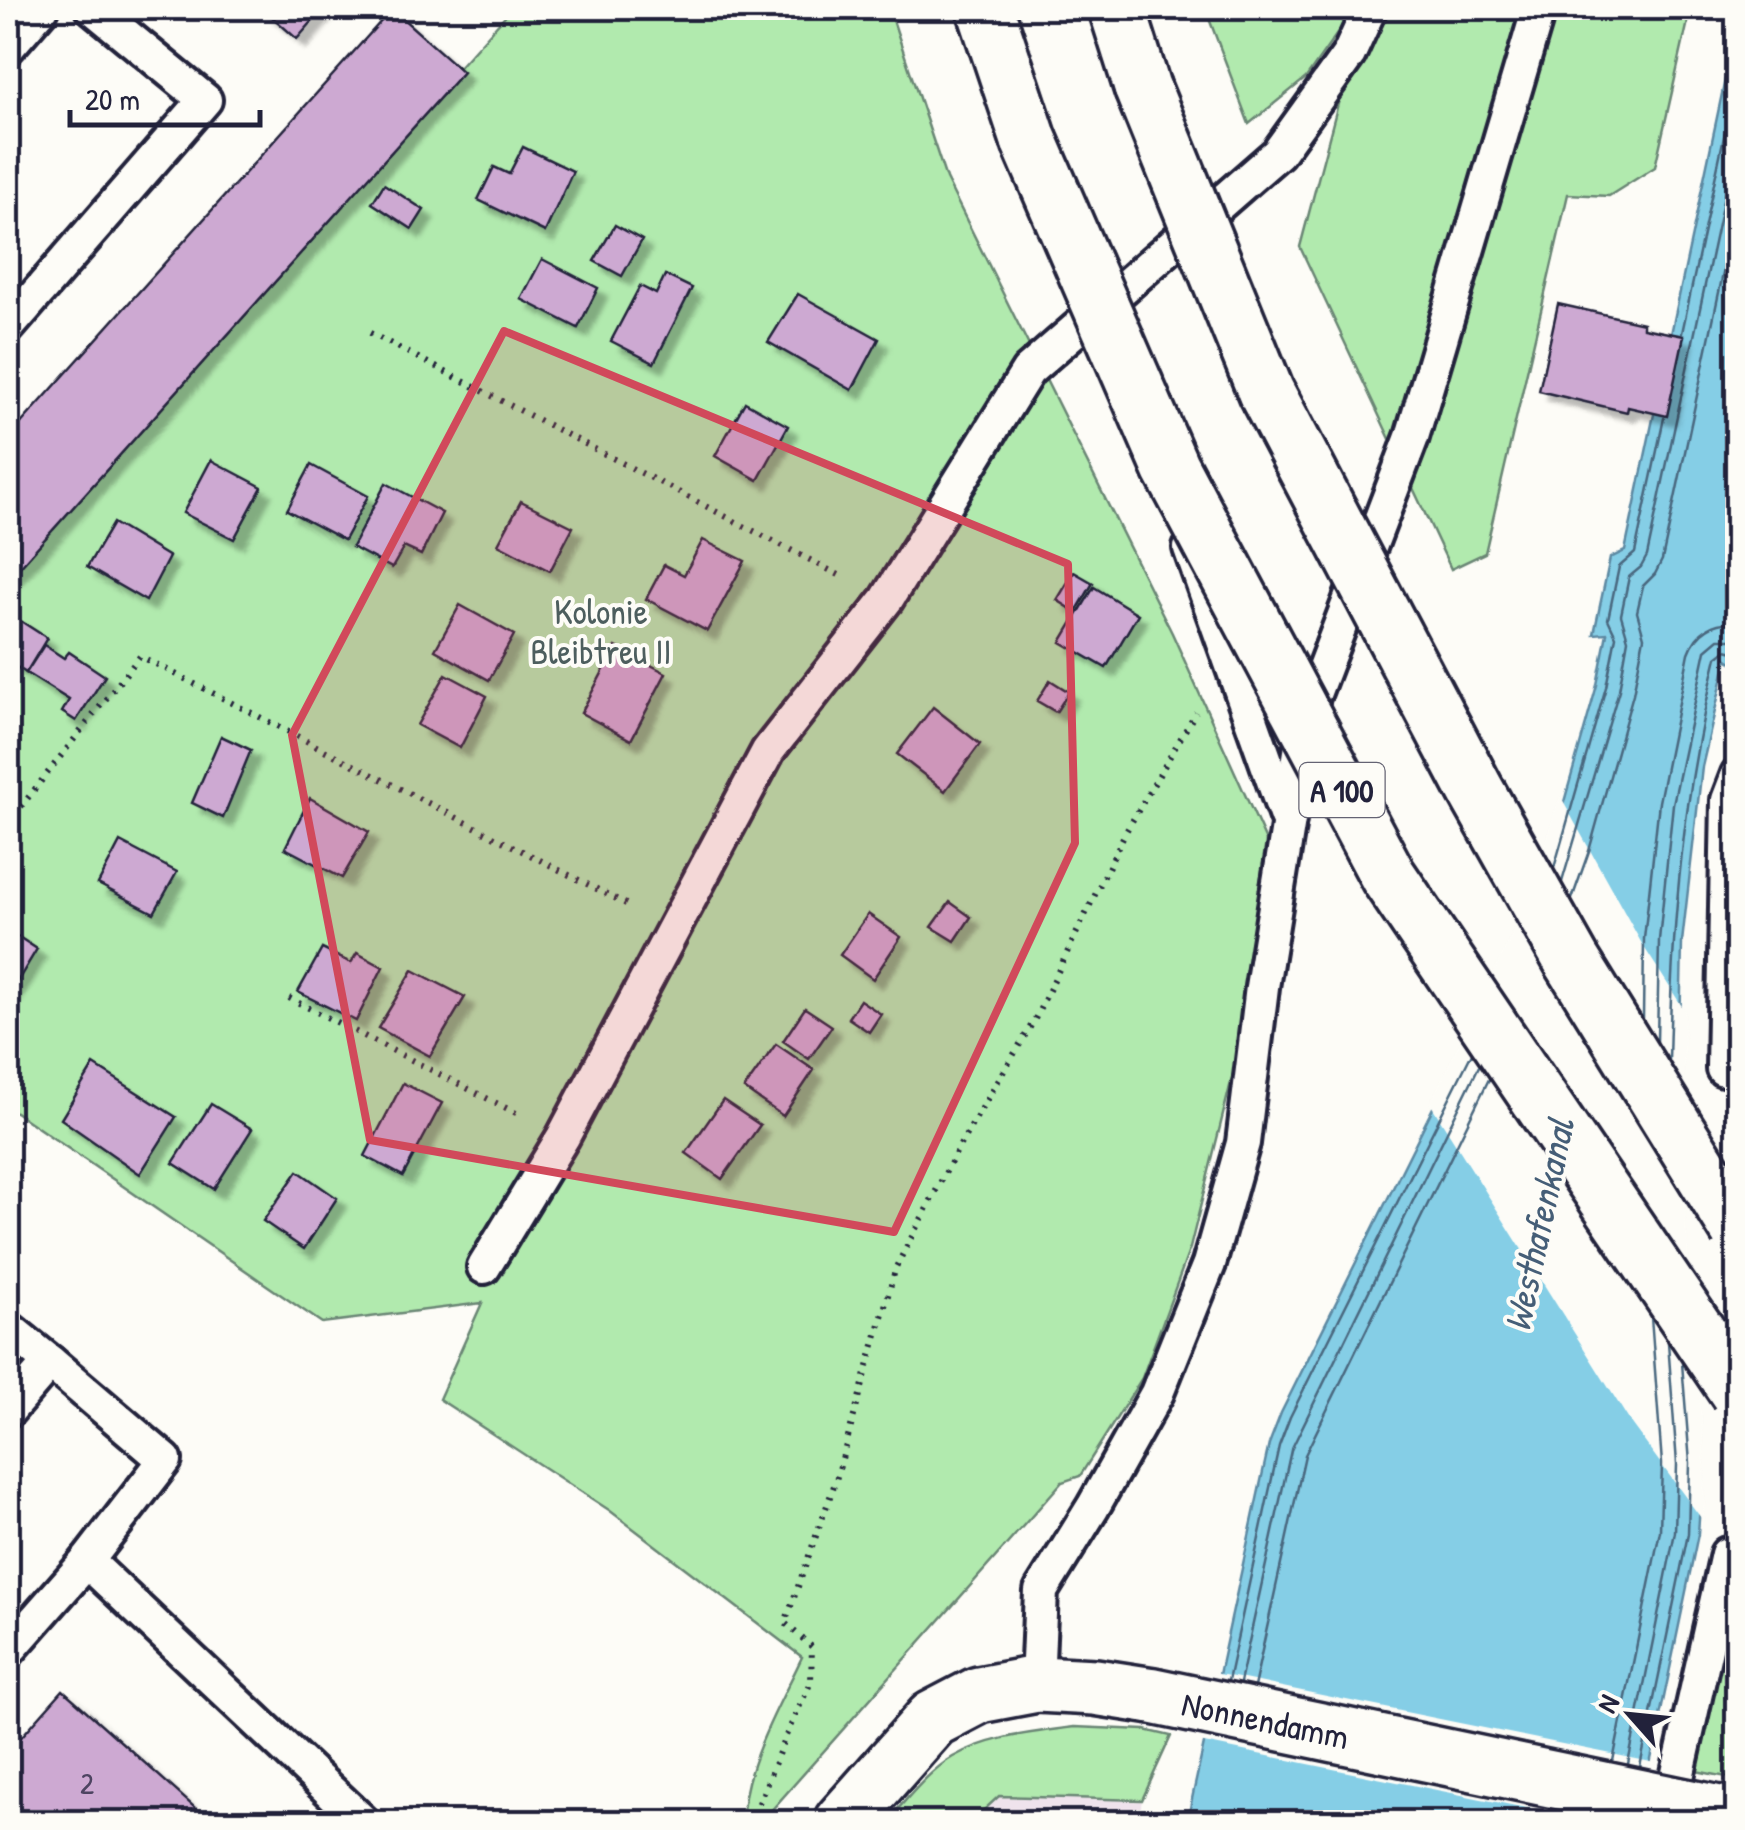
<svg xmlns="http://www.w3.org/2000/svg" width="1745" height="1830" viewBox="0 0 1745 1830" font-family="'Patrick Hand',sans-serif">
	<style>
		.built { fill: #efe3ec }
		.green { fill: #b1eaae; stroke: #6a8674; stroke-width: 2.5 }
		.water { fill: #85cee6; stroke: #5d89a2; stroke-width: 2.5 }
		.pier { fill: #fdfcf7 }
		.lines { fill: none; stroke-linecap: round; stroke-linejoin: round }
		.shore { stroke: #4a677f; stroke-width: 2.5 }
		.building { fill: #cda9d2; stroke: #22223b; stroke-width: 2.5; filter: url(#shadow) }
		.lane-casing { stroke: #22223b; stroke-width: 40 }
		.street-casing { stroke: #22223b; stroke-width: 62 }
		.highway-casing { stroke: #22223b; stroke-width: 62 }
		.path { stroke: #22223b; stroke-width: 6; stroke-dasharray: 2.5 8; stroke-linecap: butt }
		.lane { stroke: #fdfcf7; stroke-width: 32 }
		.street { stroke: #fdfcf7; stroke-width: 55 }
		.highway { stroke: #fdfcf7; stroke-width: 55 }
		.street-bridge-casing { stroke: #22223b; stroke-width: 62; stroke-linecap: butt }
		.highway-bridge-casing { stroke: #22223b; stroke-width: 62; stroke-linecap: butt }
		.street-bridge { stroke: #fdfcf7; stroke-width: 55 }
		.highway-bridge { stroke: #fdfcf7; stroke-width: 55 }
		.marked { fill: #d1495b; fill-opacity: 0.2; stroke: #d1495b; stroke-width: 8; stroke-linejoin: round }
		.labels { text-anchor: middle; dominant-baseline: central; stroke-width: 8; stroke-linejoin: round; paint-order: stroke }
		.number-label { font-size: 30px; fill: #4d4461 }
		.shield { fill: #fdfcf7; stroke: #646373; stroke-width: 2.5 }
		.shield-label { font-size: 32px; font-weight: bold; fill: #22223b }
		.park-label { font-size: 35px; fill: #4d5e5e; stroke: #fdfcf7 }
		.street-label { font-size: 35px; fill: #22223b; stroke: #fdfcf7 }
		.water-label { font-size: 38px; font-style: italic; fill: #455e77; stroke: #fdfcf7 }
	</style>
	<defs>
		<filter id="shadow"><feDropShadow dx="9" dy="9" stdDeviation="2.5" flood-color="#0004"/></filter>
	</defs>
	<rect width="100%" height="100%" fill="#fdfcf7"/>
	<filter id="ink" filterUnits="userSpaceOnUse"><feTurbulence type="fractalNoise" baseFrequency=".01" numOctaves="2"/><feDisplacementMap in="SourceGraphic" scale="20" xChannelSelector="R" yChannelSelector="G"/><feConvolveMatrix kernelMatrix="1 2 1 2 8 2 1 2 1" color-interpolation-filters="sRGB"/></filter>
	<g filter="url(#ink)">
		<polygon class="built" points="998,1796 1142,1800 1138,1822 971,1822"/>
		<g class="green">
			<path d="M512 8H889L946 179 1172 633 1266 841 1233 1074 1190 1248 1142 1378 1080 1476 1062 1482 761 1822H743C741 1770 780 1704 802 1657L609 1510 439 1399 482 1303 322 1323 8 1107V580L462 73 458 68Z"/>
			<polygon points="1205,8 1691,8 1655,167 1609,196 1568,194 1485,553 1451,569 1300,247 1340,96 1376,30 1348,18 1306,78 1249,124"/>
			<polygon points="1737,1568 1737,1779 1691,1770"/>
			<path d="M1074 1727 1145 1730 1171 1736 1142 1800 999 1796 971 1822H886C907 1800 927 1772 953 1757 989 1736 1033 1733 1074 1727Z"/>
		</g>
		<polygon class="water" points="1737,23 1737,665 1727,659 1702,767 1682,942 1677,1172 1700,1504 1698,1534 1638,1822 1187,1822 1269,1444 1281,1413 1506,961 1553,841 1597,685 1607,633 1594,634 1610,558 1625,551"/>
		<g class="pier">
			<polygon points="1560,796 1642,944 1685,1011 1682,1172 1705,1462 1704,1522 1632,1425 1430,1103 1521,915"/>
			<polygon points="1214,1673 1656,1763 1643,1822 1595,1822 1199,1742"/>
		</g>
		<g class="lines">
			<g class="shore">
				<polyline points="1682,333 1738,71"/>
				<polyline points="1554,868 1606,687 1616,636 1608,619 1619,567 1635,553 1664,418"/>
				<polyline points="1562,882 1619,690 1628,639 1621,615 1629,577 1641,567 1647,556 1738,131"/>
				<polyline points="1572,899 1589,851 1633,694 1644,637 1637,612 1643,586 1655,574 1662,560 1738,203"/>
				<path d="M1643 1018 1644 939 1659 802 1689 653C1697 631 1714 620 1738 623"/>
				<polyline points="1657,1042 1659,940 1673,804 1706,650 1719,639 1738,639"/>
				<path d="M1669 1061C1672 922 1683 793 1717 657L1726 650 1738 653"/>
				<polyline points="1228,1681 1279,1446 1290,1417 1472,1053"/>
				<polyline points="1240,1683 1291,1450 1480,1064"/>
				<polyline points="1254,1687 1305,1455 1489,1079"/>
				<polyline points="1613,1761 1660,1531 1662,1464 1651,1317"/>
				<polyline points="1628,1764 1675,1532 1677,1464 1668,1342"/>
				<polyline points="1640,1767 1688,1534 1690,1463 1682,1363"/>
			</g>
		</g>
		<g class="building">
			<polygon points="262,8 324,8 297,39"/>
			<polygon points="392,9 463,72 8,580 8,438"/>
			<polygon points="523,147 573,171 545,232 478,200 494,167 509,174"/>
			<polygon points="384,184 424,210 412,229 372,203"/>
			<polygon points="615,225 642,240 622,276 594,261"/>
			<polygon points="542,259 598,288 578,328 521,299"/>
			<polygon points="665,275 692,288 654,363 611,341 640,286 656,294"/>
			<polygon points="798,294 879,339 852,390 768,342"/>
			<polygon points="1558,304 1643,323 1643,328 1684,336 1667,416 1628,407 1627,412 1539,391"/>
			<polygon points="745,402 788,426 758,480 715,456"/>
			<polygon points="211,460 262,487 234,539 183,513"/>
			<polygon points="311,465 368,496 344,540 287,510"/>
			<polygon points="386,483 442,513 421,555 404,547 392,568 352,547"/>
			<polygon points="521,501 573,527 550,571 498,544"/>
			<polygon points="113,523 169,557 146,601 87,567"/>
			<polygon points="703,540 745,561 707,631 646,599 664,565 684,575"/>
			<polygon points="1074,572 1093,583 1076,612 1057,600"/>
			<polygon points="1094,587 1138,614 1106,668 1061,642"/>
			<polygon points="460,605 514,635 489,680 435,650"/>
			<polygon points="16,618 47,638 26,673 8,661 8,631"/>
			<polygon points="44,645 64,658 69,652 105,676 76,721 62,712 69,700 26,673"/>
			<polygon points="616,647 666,673 631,740 581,713"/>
			<polygon points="446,674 487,696 460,748 417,725"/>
			<polygon points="1050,680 1069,692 1056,712 1037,701"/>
			<polygon points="933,707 980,744 945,791 897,754"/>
			<polygon points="221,736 251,750 223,818 192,803"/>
			<polygon points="310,798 369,832 342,878 285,848"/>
			<polygon points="120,842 177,872 154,913 98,884"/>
			<polygon points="950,902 971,917 955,941 932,927"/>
			<polygon points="868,914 901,937 873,979 840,955"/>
			<polygon points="8,930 37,949 8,997"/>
			<polygon points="322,949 351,963 357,953 383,967 356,1021 298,992"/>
			<polygon points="413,970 465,997 430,1056 378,1028"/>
			<polygon points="860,1000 881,1014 869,1032 848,1018"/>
			<polygon points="805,1008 832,1026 809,1059 783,1041"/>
			<polygon points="776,1044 814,1070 783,1116 744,1089"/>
			<polygon points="94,1065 176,1117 140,1174 61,1119"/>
			<polygon points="403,1083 442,1103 403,1176 365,1156"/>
			<polygon points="723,1100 760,1125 722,1179 686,1153"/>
			<polygon points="211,1104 252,1129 214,1189 173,1163"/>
			<polygon points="298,1171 337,1198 304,1249 263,1221"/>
			<polygon points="63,1690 202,1814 195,1822 8,1822 8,1752"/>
		</g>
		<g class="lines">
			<defs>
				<g id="lane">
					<polyline points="8,47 42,8"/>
					<polyline points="8,327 205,100 93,8"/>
					<polyline points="1190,548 1286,817"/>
					<polyline points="1723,1069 1728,800 1738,774"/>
					<polyline points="484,1267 563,1137 768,751 887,599 1028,371 1278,153 1349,54 1370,8"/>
					<polyline points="8,1328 50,1362"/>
					<polyline points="8,1411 50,1362 165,1460 87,1561 363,1822"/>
					<polyline points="8,1651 87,1561"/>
					<polyline points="1037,1684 1041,1591 1093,1507 1157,1393 1209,1264 1243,1143 1262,987 1306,715 1412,437 1539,8"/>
					<polyline points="1668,1818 1727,1554"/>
				</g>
				<polyline id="street" points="842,1822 933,1719 979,1695 1037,1684 1095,1687 1153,1696"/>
				<g id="highway">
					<polyline points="985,8 1029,140"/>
					<polyline points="1117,8 1142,87"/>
				</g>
			</defs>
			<use href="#lane" class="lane-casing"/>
			<use href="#street" class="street-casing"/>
			<use href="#highway" class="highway-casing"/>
			<g class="path">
				<polyline points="370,333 841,576"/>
				<polyline points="8,823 140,656 632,907"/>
				<polyline points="289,998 522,1116"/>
				<polyline points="765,1822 757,1808 783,1742 811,1682 812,1647 785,1623 836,1480 896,1267 960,1145 1035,1019 1124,835 1196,712"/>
			</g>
			<use href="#lane" class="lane"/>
			<use href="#street" class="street"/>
			<use href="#highway" class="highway"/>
			<defs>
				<g id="street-bridge">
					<path id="s1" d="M1153 1696 1738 1818"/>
				</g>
				<g id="highway-bridge">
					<polyline points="1142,87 1266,392 1475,789 1572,961 1738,1229"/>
					<polyline points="1029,140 1171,468 1388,876 1738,1392"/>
				</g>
			</defs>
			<use href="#street-bridge" class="street-bridge-casing"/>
			<use href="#highway-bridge" class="highway-bridge-casing"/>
			<use href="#street-bridge" class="street-bridge"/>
			<use href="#highway-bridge" class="highway-bridge"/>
		</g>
	</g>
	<path class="marked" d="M504 331 1068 564 1075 843 894 1232 370 1140 292 735Z"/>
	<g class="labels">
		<g class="number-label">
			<text x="87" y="1783">2</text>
		</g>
		<rect class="shield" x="1299.5" y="763" width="85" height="54" rx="8"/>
		<g class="shield-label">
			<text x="1342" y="790">A 100</text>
		</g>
		<g class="park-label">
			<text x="601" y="611">Kolonie<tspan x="601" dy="40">Bleibtreu II</tspan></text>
		</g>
		<g class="street-label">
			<text stroke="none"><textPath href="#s1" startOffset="115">Nonnendamm</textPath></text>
		</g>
		<g class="water-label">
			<text transform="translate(1538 1225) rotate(-78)">Westhafenkanal</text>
		</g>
	</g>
	<rect width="1745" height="1830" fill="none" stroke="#fdfcf7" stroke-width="40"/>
	<rect x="20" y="20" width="1705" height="1790" fill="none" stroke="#22223b" stroke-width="4" filter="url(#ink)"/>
	<g transform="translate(1630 1715) rotate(297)" stroke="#fdfcf7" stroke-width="8" paint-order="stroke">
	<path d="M0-8L18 38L0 25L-18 38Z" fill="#22223b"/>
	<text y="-15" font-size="28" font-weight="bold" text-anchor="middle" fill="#22223b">N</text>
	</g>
	<path d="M70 110v15h190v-15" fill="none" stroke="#22223b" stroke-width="5"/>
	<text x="85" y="110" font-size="30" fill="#22223b" stroke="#fdfcf7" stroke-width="8" paint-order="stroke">20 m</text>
</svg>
